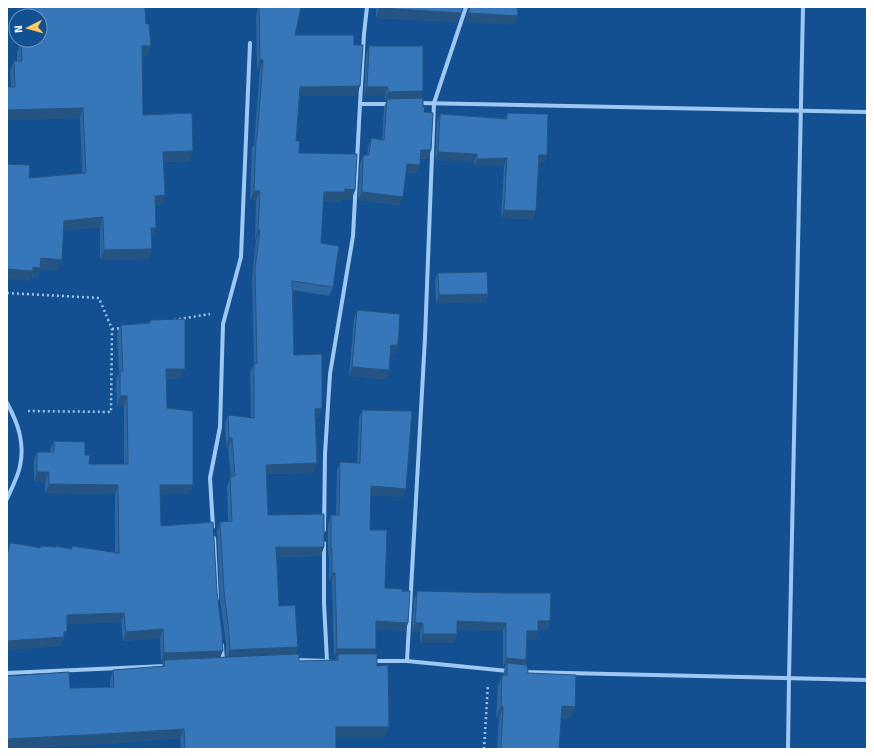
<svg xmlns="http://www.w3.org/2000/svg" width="874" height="756" viewBox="0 0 874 756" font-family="'Titillium Web',sans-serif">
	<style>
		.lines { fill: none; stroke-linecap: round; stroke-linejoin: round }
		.path { stroke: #9ec8f2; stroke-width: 2.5; stroke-dasharray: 2 3; stroke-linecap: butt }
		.minor { stroke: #9ec8f2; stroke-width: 4 }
		.wall { fill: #2e669f }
		.shaded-wall { fill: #255382 }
		.building { fill: #3577b9; stroke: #255382 }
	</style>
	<rect width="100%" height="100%" fill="#125092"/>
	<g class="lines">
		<g class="path">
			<polyline points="7,293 99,298 112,329 111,412 28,411"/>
			<polyline points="174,320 210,314"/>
			<polyline points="112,329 121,328"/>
			<polyline points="484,749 488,684"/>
		</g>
		<g class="minor">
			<polyline points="418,103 867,112"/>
			<polyline points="360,104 389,104"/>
			<path d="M7 403C18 423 25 443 20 466 18 477 11 489 7 499"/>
			<polyline points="213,527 210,478 220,427 223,324 241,257 250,43"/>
			<polyline points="324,530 325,454 330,374 353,236 360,104 364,34 367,7"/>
			<polyline points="214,538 217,599"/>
			<polyline points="324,543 324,603 327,661"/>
			<polyline points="222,645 223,662"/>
			<polyline points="295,660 328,661"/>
			<polyline points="373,661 407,661 508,671"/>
			<polyline points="407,661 425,338 434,103 466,7"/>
			<polyline points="523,672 867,680"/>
			<polyline points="7,673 166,666"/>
			<polyline points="788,749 789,678 803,7"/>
		</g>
	</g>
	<g class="wall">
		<polygon points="24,7 145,7 147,56 142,56 143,115 190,161 163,162 165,195 161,206 156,206 153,238 152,238 152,249 148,259 100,260 100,227 64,230 58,270 40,269 37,278 30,277 29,281 29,178 82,173 80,118 7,120 7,87 11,87 10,71 14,61 17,61 17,52 21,42 24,41 24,40 40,40 40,16 24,16"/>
		<polygon points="258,7 301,7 295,35 354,45 357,96 300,96 296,141 299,153 355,190 351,200 343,199 341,202 323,201 321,243 333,287 329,296 293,290 294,355 322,408 319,418 315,418 314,473 267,474 268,515 321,556 277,557 279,606 298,647 296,654 299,661 335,660 337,657 334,657 332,581 329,581 329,556 328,556 328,523 331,515 336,515 337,470 340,462 357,462 359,418 362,410 403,497 371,495 370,530 385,588 402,591 408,623 405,631 376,629 376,649 374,654 377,666 385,737 336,737 336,749 181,749 180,738 120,743 7,749 7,676 70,688 110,687 110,680 113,670 162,667 163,662 161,662 160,638 123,641 121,622 67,624 63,641 62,641 60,646 7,650 7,550 10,543 40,548 71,549 72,546 115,552 115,494 45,493 45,482 34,482 34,461 37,452 50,452 50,450 54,441 85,455 89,464 124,464 124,406 117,406 116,380 119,373 117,334 121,325 148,323 150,320 182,378 166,379 167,408 190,494 160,494 161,526 220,657 226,657 226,642 220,601 217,531 220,522 228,521 227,486 231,477 228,448 226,447 225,424 228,415 251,418 250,373 254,364 252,278 256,240 255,240 256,200 250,200 252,148 254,145 260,69 257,69 256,16"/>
		<polygon points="370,7 463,7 457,22 376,18 376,9 370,8"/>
		<polygon points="369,46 423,91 421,98 424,112 428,159 420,159 417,173 406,172 399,205 358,200 360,164 363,155 367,155 368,147 371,138 382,139 384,107 387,100 385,100 385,95 364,96 366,55"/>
		<polygon points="507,113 547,155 544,163 539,163 536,211 533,219 501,218 504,166 474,166 474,162 435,160 437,122 440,114 505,118"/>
		<polygon points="438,273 488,294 485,302 436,303 435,281"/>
		<polygon points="357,310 395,354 390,353 389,370 386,379 349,376 354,319"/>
		<polygon points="417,591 550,621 547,630 538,629 538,631 535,640 527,640 526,660 525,664 528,673 571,718 561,718 559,749 497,749 499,718 496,718 498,686 502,675 503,675 505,667 503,667 503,631 457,630 457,634 454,643 420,643 420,632 412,632 414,600"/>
	</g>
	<g class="shaded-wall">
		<polygon points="379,8 461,13 457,22 376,18"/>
		<polygon points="468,13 518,16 514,25 465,22"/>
		<polygon points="142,46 151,46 147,56 138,56"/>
		<polygon points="260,60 263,60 260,69 257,69"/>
		<polygon points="360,86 357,96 297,96 300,87"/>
		<polygon points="367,87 388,87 385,95 364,96"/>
		<polygon points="423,91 420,100 387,99 387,100 385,100 388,92"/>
		<polygon points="83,108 80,118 7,120 7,110"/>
		<polygon points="421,150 431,150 428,159 418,158"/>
		<polygon points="193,151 190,161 159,162 163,152"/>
		<polygon points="438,152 477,154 474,162 435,160"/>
		<polygon points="539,155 547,155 544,163 536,163"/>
		<polygon points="507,158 504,166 474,166 477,159"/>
		<polygon points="407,164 420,165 417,173 404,172"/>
		<polygon points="345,189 355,190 351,200 343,199 341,202 320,201 324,192"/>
		<polygon points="254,191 260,191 256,200 250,200"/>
		<polygon points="362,192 403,197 399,205 358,200"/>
		<polygon points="165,195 161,206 152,206 155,196"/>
		<polygon points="504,210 536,211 533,219 501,218"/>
		<polygon points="103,217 100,227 61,231 64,221"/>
		<polygon points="151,228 156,228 153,238 147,238"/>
		<polygon points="258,230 260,230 256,240 255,240"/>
		<polygon points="152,249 148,259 100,260 104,250"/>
		<polygon points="41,258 62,260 58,270 40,269 37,278 30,277 29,281 7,279 7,269 33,267"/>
		<polygon points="488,294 485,302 436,303 439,295"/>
		<polygon points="391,345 398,345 395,354 388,353"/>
		<polygon points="352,367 389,370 386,379 349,376"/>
		<polygon points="166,369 185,369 182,378 163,379"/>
		<polygon points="120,396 127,396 124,406 117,406"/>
		<polygon points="322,408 319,418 311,418 315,409"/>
		<polygon points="229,438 232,438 228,448 226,447"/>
		<polygon points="317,463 314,473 263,474 266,465"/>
		<polygon points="37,472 49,472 45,482 34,482"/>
		<polygon points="49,484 118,485 115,494 45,493"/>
		<polygon points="160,485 193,485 190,494 157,494"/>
		<polygon points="371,486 406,489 403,497 368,495"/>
		<polygon points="276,547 324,547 321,556 273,557"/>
		<polygon points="331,548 332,548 329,556 328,556"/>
		<polygon points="332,573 335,573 332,581 329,581"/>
		<polygon points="124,613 121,622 63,624 67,615"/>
		<polygon points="376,621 408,623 405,631 373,629"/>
		<polygon points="457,621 506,623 503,631 454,630"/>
		<polygon points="538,621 550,621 547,630 535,629"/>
		<polygon points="415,623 423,623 420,632 412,632"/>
		<polygon points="163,629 160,638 123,641 126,632"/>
		<polygon points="527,631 538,631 535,640 524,640"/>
		<polygon points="64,632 67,632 63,641 62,641 60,646 7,650 7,641"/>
		<polygon points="423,634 457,634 454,643 420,643"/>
		<polygon points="298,647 295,657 226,659 230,650"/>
		<polygon points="337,649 376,649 373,657 338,654 337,657 334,657"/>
		<polygon points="223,651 219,660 164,660 163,662 161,662 164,653"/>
		<polygon points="506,658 526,660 523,669 507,663 505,667 503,667"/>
		<polygon points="501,706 503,707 499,718 496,718"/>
		<polygon points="562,706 575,707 571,718 558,717"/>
		<polygon points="336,727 389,727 385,737 332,737"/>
		<polygon points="184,729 180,738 120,743 7,749 7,739"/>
	</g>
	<g class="building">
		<polygon points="28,7 145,7 146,24 149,24 151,46 142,46 143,115 192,113 193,151 163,152 165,195 155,196 156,228 151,228 152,249 104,250 103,217 64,221 62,260 41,258 40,268 33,267 33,271 7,269 7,164 30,165 29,178 86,173 83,108 7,110 7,87 15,87 14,61 22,61 21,42 28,41 28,40 40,40 40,16 28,16"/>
		<polygon points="259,7 301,7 295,35 354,35 354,45 363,45 360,86 300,87 296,141 300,141 299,153 357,154 355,190 345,189 345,192 324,192 321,243 339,246 333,287 292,281 294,355 322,354 322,408 315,409 317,463 266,465 268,515 324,514 324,547 276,547 279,606 295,605 298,647 230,650 229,633 224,591 220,522 232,521 230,477 235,476 232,438 229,438 228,415 254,418 254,364 257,363 255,269 260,230 258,230 260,191 254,191 256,139 257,139 263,60 260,60"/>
		<polygon points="379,7 463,7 461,13 379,8"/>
		<polygon points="470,7 517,7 518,16 468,13"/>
		<polygon points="369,46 423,46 423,91 388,92 388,87 367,87"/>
		<polygon points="423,98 423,107 425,107 424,112 433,113 431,150 421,150 420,165 407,164 403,197 362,192 363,155 369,155 371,138 384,140 387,99"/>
		<polygon points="507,113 548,114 547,155 539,155 536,211 504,210 507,158 477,159 477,154 438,152 440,114 507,119"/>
		<polygon points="487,272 488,294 439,295 438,273"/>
		<polygon points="357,310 400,314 398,345 391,345 389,370 352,367"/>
		<polygon points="185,319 185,369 166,369 167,408 193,411 193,485 160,485 161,526 213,522 217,592 222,633 223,651 164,653 163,629 126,632 124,613 67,615 67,632 64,632 64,637 7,641 7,556 10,543 26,545 40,548 41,546 56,547 56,546 72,549 72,546 119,553 118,485 49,484 49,472 37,472 37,452 54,452 54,441 85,442 85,455 90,455 89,464 128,464 127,396 120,396 120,371 123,371 121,325 150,323 150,320"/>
		<polygon points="362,410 412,411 406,489 371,486 370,530 387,530 385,588 402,589 402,591 410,591 408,623 376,621 376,649 337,649 335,573 332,573 332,548 331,548 331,515 339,515 340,462 360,463"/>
		<polygon points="417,591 506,593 551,593 550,621 538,621 538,631 527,631 526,660 506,658 506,623 457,621 457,634 423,634 423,623 415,623"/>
		<polygon points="294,654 299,654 299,661 338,660 338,654 377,654 377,666 388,665 389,727 336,727 336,749 185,749 184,729 123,733 7,739 7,676 69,672 70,688 114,687 113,670 165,666 164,660"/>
		<polygon points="507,663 527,665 528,673 576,675 575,707 562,706 559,749 501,749 503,707 501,706 502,675 507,675"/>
	</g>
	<rect width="874" height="756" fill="none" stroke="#ffffff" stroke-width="16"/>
	<g transform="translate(28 28) rotate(264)"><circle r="19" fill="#125092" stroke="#7196be"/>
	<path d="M0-3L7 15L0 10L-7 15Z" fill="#ffc95f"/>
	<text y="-6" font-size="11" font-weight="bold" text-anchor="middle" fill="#ffffff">N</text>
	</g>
</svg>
